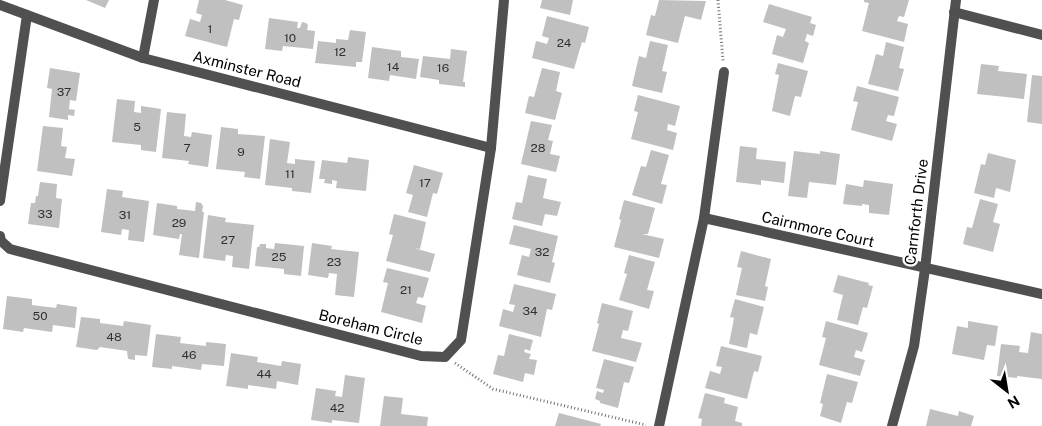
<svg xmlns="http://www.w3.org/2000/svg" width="1042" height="426" viewBox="0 0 1042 426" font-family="'Public Sans',sans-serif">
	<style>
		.building { fill: #c0c0c0 }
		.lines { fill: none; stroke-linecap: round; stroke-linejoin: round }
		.path { stroke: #727272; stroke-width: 3; stroke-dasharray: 1 2.5; stroke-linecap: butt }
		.minor { stroke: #505050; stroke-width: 10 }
		.labels { text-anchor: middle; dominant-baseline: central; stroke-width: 4.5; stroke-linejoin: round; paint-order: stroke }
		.number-label { font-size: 12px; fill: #303030 }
		.street-label { font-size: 15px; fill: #000; stroke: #fff }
	</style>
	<rect width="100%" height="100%" fill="#fff"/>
	<g class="building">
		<polygon points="86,0 109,0 105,8"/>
		<polygon points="199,0 225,0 243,5 239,20 234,19 227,47 185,36 190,19 200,22 202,15 196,13"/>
		<polygon points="542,0 573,0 570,15 540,8"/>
		<polygon points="659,0 706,1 701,20 685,16 678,43 646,35 651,15 655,16"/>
		<polygon points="864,0 909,0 904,17 899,16 897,21 908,24 904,42 862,31 869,3 864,2"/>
		<polygon points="769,4 812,17 810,23 816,25 813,36 807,34 805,41 809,43 803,63 772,54 777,35 783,37 786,29 763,22"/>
		<polygon points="547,16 589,27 585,43 582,42 574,69 532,58 536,41 547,44 549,38 542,36"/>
		<polygon points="269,18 298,22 297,28 300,28 302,22 306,23 308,25 307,30 315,31 313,49 283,46 282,51 265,49"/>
		<polygon points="350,30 366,32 362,62 356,62 356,67 315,63 318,41 336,43 336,39 348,40"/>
		<polygon points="650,41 668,45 662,71 667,72 662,93 632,86 639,56 646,58"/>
		<polygon points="886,42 904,47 899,68 904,69 898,91 868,84 876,54 883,56"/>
		<polygon points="372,47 401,51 401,57 419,59 416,79 390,75 389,81 368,78"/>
		<polygon points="451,49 467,51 463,82 465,82 465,87 439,84 439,80 420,77 423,56 450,59"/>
		<polygon points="778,63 808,71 801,97 795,96 790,116 772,111 779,75 775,74"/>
		<polygon points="981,64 999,66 998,71 1027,74 1024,99 977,94"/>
		<polygon points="50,68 80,73 76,101 70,100 69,109 75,110 74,116 68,115 68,120 49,117 52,89 47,88"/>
		<polygon points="542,68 560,72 556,91 562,93 555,120 525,113 529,96 534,97"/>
		<polygon points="1032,75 1042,76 1042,124 1027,122"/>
		<polygon points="857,86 899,97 894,116 888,115 886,121 897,124 892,141 851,130 858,102 853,101"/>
		<polygon points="638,95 680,106 675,126 668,124 667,130 677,133 673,150 631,139 638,112 634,111"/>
		<polygon points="117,99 135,101 134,112 141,113 141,106 161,109 156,152 141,150 141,145 112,142"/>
		<polygon points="167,112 186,114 184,136 191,137 192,132 212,135 208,167 188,164 189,161 162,158"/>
		<polygon points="531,121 552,125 548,140 553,141 550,154 560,156 556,172 521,164"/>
		<polygon points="43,126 63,128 61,146 67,147 65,158 75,159 72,176 37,171"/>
		<polygon points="221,127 238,129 238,134 265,136 260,179 244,177 245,172 216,169"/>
		<polygon points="270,139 290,142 287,163 295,164 295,159 315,161 311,193 292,191 292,188 265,185"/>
		<polygon points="740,146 757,148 756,159 786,162 784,183 761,180 761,185 736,182"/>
		<polygon points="651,150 669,155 661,184 667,185 662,204 632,195 641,166 646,167"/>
		<polygon points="794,151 820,154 820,151 840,154 836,185 809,182 807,198 788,196"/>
		<polygon points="988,153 1016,160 1010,192 996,188 994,198 974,193 981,164 985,165"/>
		<polygon points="348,157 369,160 366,191 336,188 337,181 332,180 332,184 324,183 325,179 319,179 322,160 347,163"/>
		<polygon points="414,165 443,173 437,194 433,193 427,217 408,212 413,195 406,193"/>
		<polygon points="528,175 547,179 543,198 561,202 557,216 545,214 542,226 512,219 516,202 522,203"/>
		<polygon points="864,180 893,184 889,215 869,213 869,205 862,204 862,206 843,204 846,184 863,187"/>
		<polygon points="40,182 57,184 56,198 62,199 59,228 28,224 31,203 35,203 36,196 38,196"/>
		<polygon points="107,189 123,191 122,197 149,201 144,242 128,240 129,230 122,229 121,235 101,232"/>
		<polygon points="980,199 998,204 993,222 1000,224 993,252 963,244 967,227 972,228"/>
		<polygon points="624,200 655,208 648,234 642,234 664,239 659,258 614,247 621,220 619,219"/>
		<polygon points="196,202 201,203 203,206 202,212 204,212 199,258 179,255 182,234 180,234 179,239 153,235 157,203 177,206 177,209 195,211"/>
		<polygon points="394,214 426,222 420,249 414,248 435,254 430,272 386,261 393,235 389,234"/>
		<polygon points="208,215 226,218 225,222 254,225 249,269 232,267 233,256 226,255 225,261 203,258"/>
		<polygon points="514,225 558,236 552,262 555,263 550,283 517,275 522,255 529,257 531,249 509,244"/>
		<polygon points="275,243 304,246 301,276 284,274 284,269 255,266 257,247 259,247 260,244 266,244 266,248 274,249"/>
		<polygon points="312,243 332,246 331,249 359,252 354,297 335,295 337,274 329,273 328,278 308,275"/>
		<polygon points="741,251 771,259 765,286 768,287 765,301 736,295 742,268 737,267"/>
		<polygon points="629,255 655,262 647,290 654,291 649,309 619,300 627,274 624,273"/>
		<polygon points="387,268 429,278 423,298 418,297 416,303 426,306 422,323 381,312 388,283 383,282"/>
		<polygon points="838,275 869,283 868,285 873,286 867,308 863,307 858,325 837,320 843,295 833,292"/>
		<polygon points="514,284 556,294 552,310 547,309 541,337 499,326 503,309 513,312 515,305 509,304"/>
		<polygon points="7,296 32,299 32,305 56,308 57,304 77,307 75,328 53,325 52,332 24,328 23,332 3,329"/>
		<polygon points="735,299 764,307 757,335 750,333 747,348 729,344 734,318 730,317"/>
		<polygon points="602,303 633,311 628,331 623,330 621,338 642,343 636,362 592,351 599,324 597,323"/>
		<polygon points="81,317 100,319 100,323 123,326 124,321 151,325 147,356 135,355 135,360 128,359 127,351 100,347 97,350 76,347"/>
		<polygon points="826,321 868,333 862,352 856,350 854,357 865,360 860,376 819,365 826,338 822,337"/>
		<polygon points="968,321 998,326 995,346 987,345 984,360 952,354 957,326 968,328"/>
		<polygon points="1031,332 1042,334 1042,379 1017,376 1017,378 997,376 1001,344 1020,346 1019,352 1028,353"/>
		<polygon points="156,334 181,337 180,343 206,346 206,342 226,344 224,366 202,364 201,370 172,366 172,369 152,367"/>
		<polygon points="509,334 533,340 530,351 525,349 524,352 531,354 529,359 537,360 534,375 525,373 523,382 493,374 498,355 504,356"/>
		<polygon points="721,346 762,356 758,372 754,371 747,399 705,388 710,371 720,374 722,367 716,366"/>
		<polygon points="231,353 258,357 257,362 281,366 282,361 301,364 298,385 277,381 276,389 248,385 248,389 226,386"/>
		<polygon points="604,359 634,367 629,383 624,382 618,408 600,403 600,401 595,399 597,391 603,393 604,390 596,388"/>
		<polygon points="827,374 858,382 852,403 847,402 841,423 820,416 823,404 820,403"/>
		<polygon points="345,375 365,378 359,423 332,420 332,423 311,420 316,388 336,391 335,396 342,397"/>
		<polygon points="705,393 725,398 724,403 738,407 735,421 742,423 742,426 701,426 702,419 698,418"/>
		<polygon points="384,396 403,398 401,414 428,417 427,426 380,426"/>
		<polygon points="930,409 958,416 959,411 974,416 971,426 926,426"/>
		<polygon points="559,413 601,424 600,426 555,426"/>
	</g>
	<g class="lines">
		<g class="path">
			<polyline points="718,0 723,61"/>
			<polyline points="455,363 493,389 646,425"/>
		</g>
		<g class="minor">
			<polyline points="0,5 143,58 491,148"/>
			<polyline points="954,12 1042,35"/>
			<polyline points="143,58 154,0"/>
			<polyline points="0,201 27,15"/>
			<polyline points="704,218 724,72"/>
			<polyline points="0,236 1,241 10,249 421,356 445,357 461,340 491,148 504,0"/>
			<polyline points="659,426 704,218 1042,294"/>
			<polyline points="892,426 914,346 925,269 956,0"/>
		</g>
	</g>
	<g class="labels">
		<g class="number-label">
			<text x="210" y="29">1</text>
			<text x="290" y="38">10</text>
			<text x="564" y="43">24</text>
			<text x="340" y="52">12</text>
			<text x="393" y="67">14</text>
			<text x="443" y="68">16</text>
			<text x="64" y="92">37</text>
			<text x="137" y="127">5</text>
			<text x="187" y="148">7</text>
			<text x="538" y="148">28</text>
			<text x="241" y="152">9</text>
			<text x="290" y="174">11</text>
			<text x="425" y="183">17</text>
			<text x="45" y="214">33</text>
			<text x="125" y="215">31</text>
			<text x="179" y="223">29</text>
			<text x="228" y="240">27</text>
			<text x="542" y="252">32</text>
			<text x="279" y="257">25</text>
			<text x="334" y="262">23</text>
			<text x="406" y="290">21</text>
			<text x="530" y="311">34</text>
			<text x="40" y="316">50</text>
			<text x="114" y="337">48</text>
			<text x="189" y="355">46</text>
			<text x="264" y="374">44</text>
			<text x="337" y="408">42</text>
		</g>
		<g class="street-label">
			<text transform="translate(247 69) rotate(14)">Axminster Road</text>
			<text transform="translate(916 212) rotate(-83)">Carnforth Drive</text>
			<text transform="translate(818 229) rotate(13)">Cairnmore Court</text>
			<text transform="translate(371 327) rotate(14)">Boreham Circle</text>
		</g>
	</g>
	<g transform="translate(1007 391) rotate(149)" stroke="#ffffff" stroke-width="4" paint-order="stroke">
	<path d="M0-4L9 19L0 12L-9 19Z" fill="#000000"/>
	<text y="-8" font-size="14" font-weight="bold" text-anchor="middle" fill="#000000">N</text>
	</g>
</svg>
